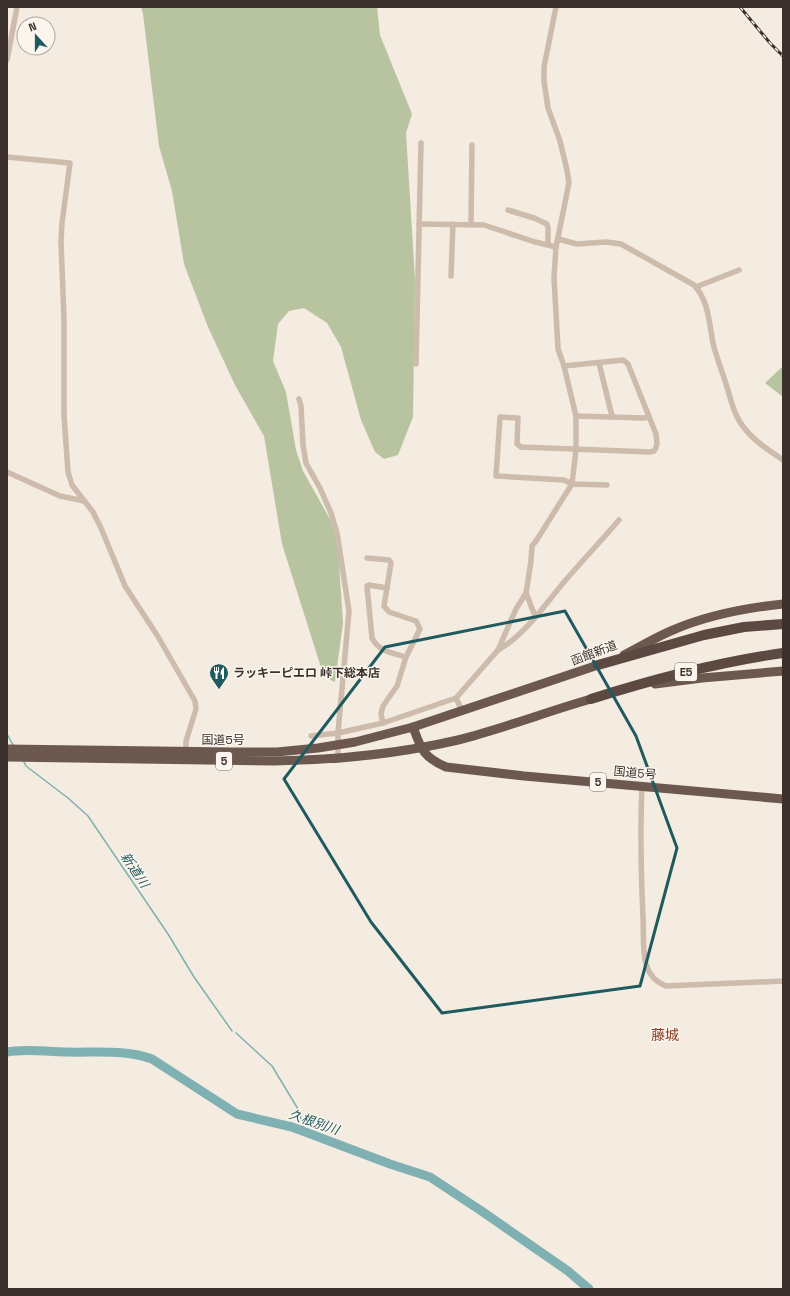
<svg xmlns="http://www.w3.org/2000/svg" width="790" height="1296" viewBox="0 0 790 1296" font-family="'Space Grotesk','Noto Sans JP',sans-serif">
	<style>
		.green { fill: #b8c4a0 }
		.lines { fill: none; stroke-linecap: round; stroke-linejoin: round }
		.stream { stroke: #7fb0b2; stroke-width: 1.5 }
		.river { stroke: #7fb0b2; stroke-width: 9 }
		.minor { stroke: #cdbbac; stroke-width: 5.5 }
		.trunk { stroke: #6c584f; stroke-width: 9 }
		.motorway { stroke: #5c4a42; stroke-width: 10 }
		.rail-casing { stroke: #3b302b; stroke-width: 3 }
		.rail { stroke: #fbf5ee; stroke-width: 1.5; stroke-dasharray: 4.5; stroke-linecap: butt }
		.marked { fill: none; stroke: #1f5a5e; stroke-width: 3; stroke-linejoin: round }
		.labels { text-anchor: middle; dominant-baseline: central; stroke-width: 3; stroke-linejoin: round; paint-order: stroke }
		.shield { fill: #fbf5ee; stroke: #756b66; stroke-width: 1 }
		.shield-label { font-size: 11px; font-weight: bold; fill: #3b302b }
		.street-label { font-size: 12px; fill: #3b302b; stroke: #fbf5ee }
		.poi-label { font-size: 12px; font-weight: bold; fill: #3b302b; stroke: #fbf5ee; text-anchor: start }
		.water-label { font-size: 13px; font-style: italic; fill: #1f5a5e; stroke: #fbf5ee }
		.quarter-label { font-size: 14px; fill: #8c3b22; stroke: #fbf5ee }
	</style>
	<rect width="100%" height="100%" fill="#f4ebe1"/>
	<g class="green">
		<polygon points="141,7 377,7 380,35 412,114 406,133 415,280 413,417 398,455 384,459 375,452 361,420 341,347 327,323 304,308 289,311 278,324 273,361 286,392 296,450 303,471 331,521 338,548 343,623 335,682 324,677 282,544 264,436 235,385 208,327 184,264 172,191 159,146 143,14"/>
		<polygon points="783,366 783,397 765,383"/>
	</g>
	<g class="lines">
		<g class="stream">
			<polyline points="7,734 13,745"/>
			<polyline points="24,762 26,766 68,798 88,816 168,934 194,977 232,1031"/>
			<polyline points="236,1033 272,1066 298,1109 305,1132"/>
		</g>
		<path class="river" d="M7 1052C26 1048 46 1052 66 1052 94 1053 126 1049 152 1059L237 1114 292 1127 390 1164 430 1177 480 1210 568 1271 589 1289"/>
		<g class="minor">
			<polyline points="7,60 17,7"/>
			<polyline points="7,157 70,163 62,223 61,242 64,318 64,415 68,472 72,485 93,512 101,528 125,586 157,635 195,701 196,709 186,741 186,754"/>
			<polyline points="508,210 534,218 547,224 548,228 548,244"/>
			<polyline points="419,224 484,225 535,242 556,247"/>
			<polyline points="471,224 472,145"/>
			<path d="M558 239 577 244 606 242 621 244 694 285C709 301 709 323 713 343 716 356 721 368 725 381 731 398 733 415 745 429 755 442 770 451 783 460"/>
			<polyline points="451,276 453,224"/>
			<polyline points="696,287 739,270"/>
			<polyline points="599,363 612,416"/>
			<polyline points="416,364 421,143"/>
			<path d="M564 366 623 360 628 364 656 434C657 441 658 446 654 451L650 452 521 447 517 444 518 418 500 417 496 476 564 480 572 484 607 485"/>
			<polyline points="299,399 301,406 303,445 306,463 320,488 331,513 337,533 349,611 338,733 338,758"/>
			<polyline points="576,416 643,418 649,417"/>
			<polyline points="7,472 60,496 84,501"/>
			<polyline points="367,558 389,560 391,563 384,606 389,612 416,621 420,629 406,657 397,686 383,706 381,714 383,723"/>
			<path d="M387 588 369 585 367 586 372 638C379 652 393 653 406 657"/>
			<polyline points="526,593 535,616"/>
			<path d="M498 650C525 635 544 606 564 582 582 561 601 541 619 520"/>
			<polyline points="456,698 462,711"/>
			<polyline points="311,736 338,733 383,723 456,698 498,650 516,609 526,593 531,561 532,546 536,541 572,484 576,450 576,416 564,366 558,349 554,278 556,247 569,183 567,170 560,141 548,108 544,81 544,67 556,7"/>
			<path d="M642 786C640 830 641 874 643 918 644 933 642 950 646 964 649 975 656 982 666 986L783 981"/>
		</g>
		<g class="trunk">
			<path d="M624 655C640 647 656 637 673 630 708 615 745 608 783 604"/>
			<polyline points="655,684 702,678 783,671"/>
			<path d="M413 727C421 749 423 757 446 767L524 776 783 799"/>
			<polyline points="7,749 232,752 277,752 318,748 355,742 413,727 604,663"/>
			<path d="M7 757 274 761C336 760 398 754 458 740 505 728 551 710 598 697"/>
		</g>
		<g class="motorway">
			<polyline points="598,665 704,635 744,627 783,624"/>
			<path d="M591 699C654 679 718 662 783 653"/>
		</g>
		<defs>
			<polyline id="rail" points="740,7 770,43 783,56"/>
		</defs>
		<use href="#rail" class="rail-casing"/>
		<use href="#rail" class="rail"/>
	</g>
	<path class="marked" d="M565 611 636 736 677 848 640 986 442 1013 371 922 284 779 385 647Z"/>
	<defs>
		<symbol id="restaurant-pin" viewBox="-11 -11 22 30"><path d="M0 17L-7.5 6A9.5 9.5 0 1 1 7.5 6Z" fill="#1f5a5e" stroke="#fbf5ee"/><path d="M-5-6h1v4h1v-4h1v4h1v-4h1v5L-1.5 .5V6h-2V.5L-5-1ZM5-6V6H3V1.5H1.5Q1.5-4 5-6Z" fill="#fff"/></symbol>
	</defs>
	<g fill-rule="evenodd">
		<use href="#restaurant-pin" x="208" y="662" width="22" height="30"/>
	</g>
	<g class="labels">
		<g class="shield">
			<rect x="675" y="663" width="22" height="18" rx="3"/>
			<rect x="216" y="752" width="16" height="18" rx="3"/>
			<rect x="590" y="773" width="16" height="18" rx="3"/>
		</g>
		<g class="shield-label">
			<text x="686" y="672">E5</text>
			<text x="224" y="761">5</text>
			<text x="598" y="782">5</text>
		</g>
		<g class="street-label">
			<text transform="translate(594 653) rotate(-21)">函館新道</text>
			<text x="223" y="740">国道5号</text>
			<text transform="translate(635 773) rotate(5)">国道5号</text>
		</g>
		<g class="poi-label">
			<text x="233" y="673">ラッキーピエロ 峠下総本店</text>
		</g>
		<g class="water-label">
			<text transform="translate(135 870) rotate(56)">新道川</text>
			<text transform="translate(314 1122) rotate(19)">久根別川</text>
		</g>
		<g class="quarter-label">
			<text x="665" y="1035">藤城</text>
		</g>
	</g>
	<rect width="790" height="1296" fill="none" stroke="#3b302b" stroke-width="16"/>
	<g transform="translate(36 36) rotate(339)"><circle r="19" fill="#fbf5ee" stroke="#aea6a0"/>
	<path d="M0-3L7 15L0 10L-7 15Z" fill="#1f5a5e"/>
	<text y="-6" font-size="11" font-weight="bold" text-anchor="middle" fill="#3b302b">N</text>
	</g>
</svg>
